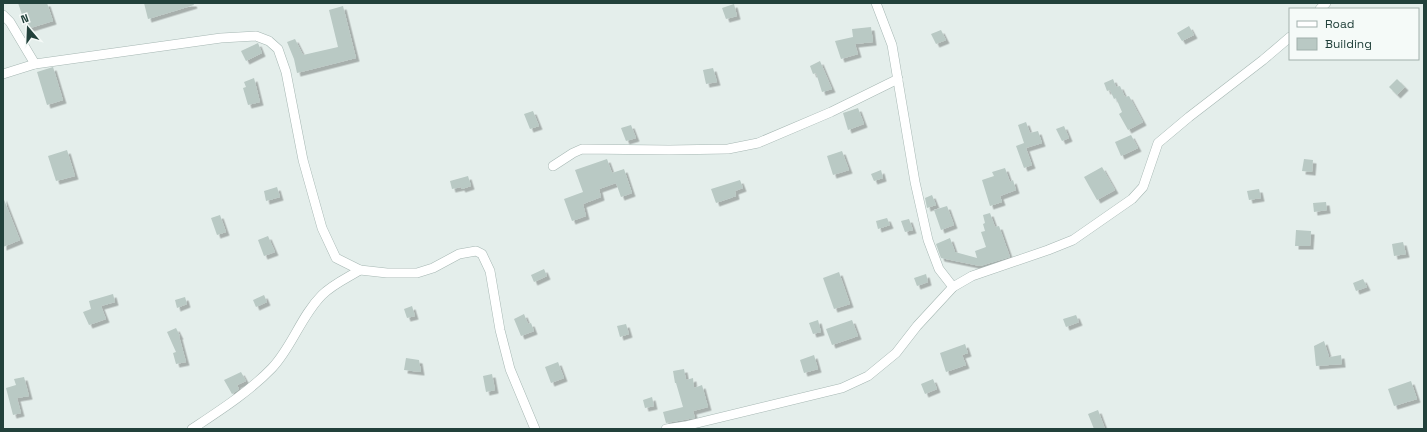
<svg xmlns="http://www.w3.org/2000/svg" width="1427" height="432" viewBox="0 0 1427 432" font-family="'Space Grotesk',sans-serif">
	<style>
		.building { fill: #b9c9c4; filter: url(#shadow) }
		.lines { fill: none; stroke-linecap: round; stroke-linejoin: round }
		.minor-casing { stroke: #a6b7b3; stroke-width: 10 }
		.minor { stroke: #fff; stroke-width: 9 }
	</style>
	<defs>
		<filter id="shadow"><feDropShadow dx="3.5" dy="3.5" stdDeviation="0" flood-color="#0004"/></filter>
	</defs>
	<rect width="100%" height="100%" fill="#e4eeeb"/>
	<g class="building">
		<polygon points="18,3 47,3 53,21 27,29"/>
		<polygon points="144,3 193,3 194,5 148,19"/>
		<polygon points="734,4 737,16 726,19 722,8"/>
		<polygon points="343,6 356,58 297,73 294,59 287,42 295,39 303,55 338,47 329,10"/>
		<polygon points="1189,26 1194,35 1182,41 1177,33"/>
		<polygon points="871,27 873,42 855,44 858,54 841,59 835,41 853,37 852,29"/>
		<polygon points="941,30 946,40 936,44 931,34"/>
		<polygon points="258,43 262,53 246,61 241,51"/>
		<polygon points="820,61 832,89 822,92 816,73 813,74 810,66"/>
		<polygon points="53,67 63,100 47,105 37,72"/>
		<polygon points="713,68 717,82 706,84 703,70"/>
		<polygon points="254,78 260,102 248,105 243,88 246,87 244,82"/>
		<polygon points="1113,79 1116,87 1120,86 1125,97 1129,96 1143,122 1128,130 1119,114 1122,112 1116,98 1114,99 1110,90 1107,91 1104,83"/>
		<polygon points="1397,79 1405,87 1397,95 1389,87"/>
		<polygon points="858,108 864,124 848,130 843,113"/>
		<polygon points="533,111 539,126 530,129 524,114"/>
		<polygon points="1026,122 1030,133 1038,131 1042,143 1026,148 1032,165 1024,168 1016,146 1024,143 1018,125"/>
		<polygon points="631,125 636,138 626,141 621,128"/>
		<polygon points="1064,126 1069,138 1062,141 1056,129"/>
		<polygon points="1131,135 1138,148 1121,156 1115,142"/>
		<polygon points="67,150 75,176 56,181 48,156"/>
		<polygon points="842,151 849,170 833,175 827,156"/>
		<polygon points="607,159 612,173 624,169 632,193 621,197 616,183 599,189 601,197 583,204 586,216 572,221 564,199 583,192 575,170"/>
		<polygon points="1304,159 1313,160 1312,172 1302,171"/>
		<polygon points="1102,167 1115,190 1097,200 1084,177"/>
		<polygon points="1005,168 1010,182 1013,180 1016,190 1000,196 1002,202 990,206 982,180 994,176 992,172"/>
		<polygon points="881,170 883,178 874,181 871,174"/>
		<polygon points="468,176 471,186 462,189 461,187 452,189 450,181"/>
		<polygon points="740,180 743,188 735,191 736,196 716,203 711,189"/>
		<polygon points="277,187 280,197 266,201 264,191"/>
		<polygon points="1259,189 1261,198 1249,200 1247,191"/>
		<polygon points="932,195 936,205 927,208 925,198"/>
		<polygon points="3,197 20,240 3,247"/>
		<polygon points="1326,202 1327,210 1314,212 1313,203"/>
		<polygon points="947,206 954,225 941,230 934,210"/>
		<polygon points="990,213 995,227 999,226 1010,257 980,266 941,258 936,244 950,238 955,252 977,258 975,251 986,247 981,232 985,231 983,224 985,223 983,215"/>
		<polygon points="220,215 226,232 217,235 211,218"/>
		<polygon points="887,218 890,225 878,229 876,221"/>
		<polygon points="909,219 913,230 905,232 901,221"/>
		<polygon points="1296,230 1311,231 1310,246 1295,246"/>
		<polygon points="268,236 275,252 264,256 258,240"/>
		<polygon points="1403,242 1406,254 1394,256 1392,244"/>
		<polygon points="544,269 547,276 534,282 531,275"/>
		<polygon points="839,272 850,304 834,309 823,278"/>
		<polygon points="926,274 928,282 917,286 914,278"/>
		<polygon points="1363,279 1367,287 1356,291 1353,283"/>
		<polygon points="113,294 115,302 101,306 106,319 89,325 83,312 91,309 89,301"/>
		<polygon points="264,295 267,302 256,307 253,300"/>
		<polygon points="185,297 187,304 177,308 175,300"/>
		<polygon points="412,306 415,316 407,318 404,309"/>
		<polygon points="524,314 528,324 531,323 534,331 521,336 514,319"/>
		<polygon points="1076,315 1079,322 1066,327 1063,319"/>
		<polygon points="818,320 821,332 813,334 809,323"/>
		<polygon points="852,320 858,336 832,345 826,329"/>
		<polygon points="626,324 629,334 620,337 617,326"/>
		<polygon points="176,328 180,336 179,336 186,362 176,364 173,353 176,352 167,332"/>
		<polygon points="1324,341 1330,360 1330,357 1341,355 1342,364 1316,366 1314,346"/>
		<polygon points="965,344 968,353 962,355 966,365 946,372 940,353"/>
		<polygon points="814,355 818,369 804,373 800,360"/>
		<polygon points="406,358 419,360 421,372 404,370"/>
		<polygon points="558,362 564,378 551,383 545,367"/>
		<polygon points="684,369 686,380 693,378 694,388 702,385 708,407 693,411 695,418 666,423 663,412 683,407 676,383 675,383 673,371"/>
		<polygon points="241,372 246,381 237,385 239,389 232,394 224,380"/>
		<polygon points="492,374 495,390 486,392 483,376"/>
		<polygon points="24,377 29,396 17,398 21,413 13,415 6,388 16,385 14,379"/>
		<polygon points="933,379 937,389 925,394 921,384"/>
		<polygon points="1411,381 1417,399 1394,406 1388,389"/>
		<polygon points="652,397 654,406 645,408 643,400"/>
		<polygon points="1098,410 1105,429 1094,429 1088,414"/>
	</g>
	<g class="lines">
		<defs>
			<g id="minor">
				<polyline points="876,3 892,45 915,182 928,240 939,269 953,287"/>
				<polyline points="1320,9 1326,3"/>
				<polyline points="3,15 10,22 35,64"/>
				<polyline points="3,74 35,64 221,38 256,36 269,41 278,49 286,72 303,160 322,228 336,258 360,270 387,273 417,273 433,268 459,254 476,251 482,254 490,271 500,330 510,369 535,429"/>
				<polyline points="553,166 573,153 582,149 669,150 728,149 758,143 831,112 898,79"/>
				<path d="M192 429C219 411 249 392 272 368 292 347 301 316 322 295 333 284 347 278 360 270"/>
				<polyline points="666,429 685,426 842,388 868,376 896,353 917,326 953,287 972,276 1048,250 1073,240 1132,199 1143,187 1158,143 1189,117 1263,60 1290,37"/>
			</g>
		</defs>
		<use href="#minor" class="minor-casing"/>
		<use href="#minor" class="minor"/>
	</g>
	<rect width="1427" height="432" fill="none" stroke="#22413b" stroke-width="8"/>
	<rect x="1289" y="8" width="130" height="52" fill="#f5faf8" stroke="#a1b0ac"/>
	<rect x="1297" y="21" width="20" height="6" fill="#ffffff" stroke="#a1b0ac"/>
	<text x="1325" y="28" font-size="12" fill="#22413b">Road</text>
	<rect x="1297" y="38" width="20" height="12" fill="#b9c9c4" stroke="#a1b0ac"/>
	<text x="1325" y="48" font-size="12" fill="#22413b">Building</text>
	<g transform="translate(28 28) rotate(341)" stroke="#f5faf8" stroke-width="3" paint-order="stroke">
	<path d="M0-3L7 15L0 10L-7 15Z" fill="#22413b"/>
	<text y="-6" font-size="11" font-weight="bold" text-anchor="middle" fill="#22413b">N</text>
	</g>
</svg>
